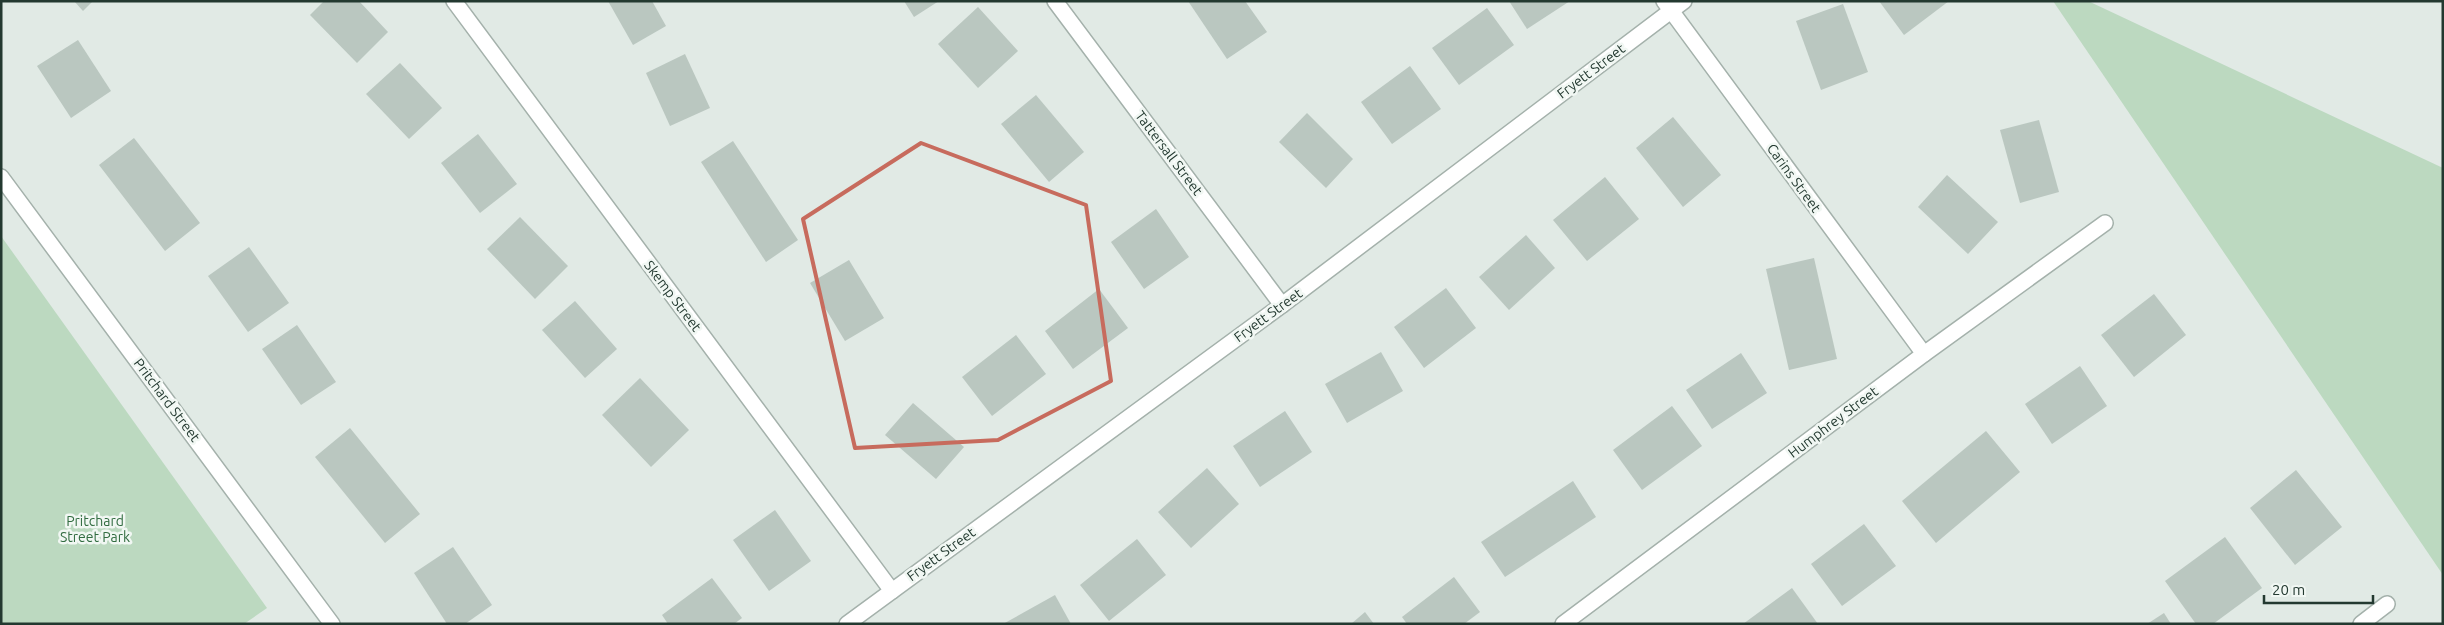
<svg xmlns="http://www.w3.org/2000/svg" width="2444" height="625" viewBox="0 0 2444 625" font-family="Ubuntu,sans-serif">
	<style>
		.green { fill: #bcd9c0 }
		.building { fill: #bac7c0 }
		.lines { fill: none; stroke-linecap: round; stroke-linejoin: round }
		.minor-casing { stroke: #a4b1ab; stroke-width: 18 }
		.minor { stroke: #fff; stroke-width: 15 }
		.marked { fill: none; stroke: #c76b5d; stroke-width: 4; stroke-linejoin: round }
		.labels { text-anchor: middle; dominant-baseline: central; stroke-width: 5; stroke-linejoin: round; paint-order: stroke }
		.street-label { font-size: 14px; fill: #233930; stroke: #f1f7f3 }
		.park-label { font-size: 14px; fill: #316c40; stroke: #f1f7f3 }
	</style>
	<rect width="100%" height="100%" fill="#e1eae5"/>
	<g class="green">
		<polygon points="2053,1 2088,1 2443,168 2443,575"/>
		<polygon points="1,236 267,608 244,624 1,624"/>
	</g>
	<g class="building">
		<polygon points="74,1 93,1 83,11"/>
		<polygon points="324,1 359,1 388,32 357,63 310,15"/>
		<polygon points="608,1 652,1 666,26 633,45"/>
		<polygon points="904,1 939,1 914,17"/>
		<polygon points="1188,1 1245,1 1267,32 1227,59"/>
		<polygon points="1509,1 1570,1 1527,29"/>
		<polygon points="1879,1 1949,1 1904,35"/>
		<polygon points="1843,4 1868,72 1821,90 1796,21"/>
		<polygon points="978,7 1018,51 978,88 938,44"/>
		<polygon points="1487,8 1514,45 1459,85 1432,48"/>
		<polygon points="78,40 111,91 71,118 37,66"/>
		<polygon points="685,54 710,108 670,126 646,73"/>
		<polygon points="400,63 442,108 409,139 366,94"/>
		<polygon points="1410,66 1441,109 1392,144 1361,102"/>
		<polygon points="1036,95 1084,152 1049,182 1001,124"/>
		<polygon points="1307,113 1353,159 1326,188 1279,142"/>
		<polygon points="1673,117 1721,175 1683,207 1636,148"/>
		<polygon points="2039,120 2059,192 2020,203 2000,130"/>
		<polygon points="478,134 517,184 480,213 441,163"/>
		<polygon points="134,138 200,223 165,251 99,165"/>
		<polygon points="733,141 798,240 766,262 701,162"/>
		<polygon points="1947,175 1998,222 1968,254 1918,207"/>
		<polygon points="1605,177 1639,219 1587,261 1553,220"/>
		<polygon points="1156,209 1189,257 1144,289 1111,242"/>
		<polygon points="520,217 568,266 535,299 487,249"/>
		<polygon points="1526,235 1555,268 1509,310 1479,277"/>
		<polygon points="249,247 289,303 248,332 208,276"/>
		<polygon points="1814,258 1837,359 1789,370 1766,269"/>
		<polygon points="849,260 884,318 845,341 810,283"/>
		<polygon points="1446,288 1476,328 1424,368 1394,327"/>
		<polygon points="1099,289 1128,328 1073,369 1045,331"/>
		<polygon points="2154,294 2186,335 2134,377 2101,335"/>
		<polygon points="575,301 617,349 585,378 542,330"/>
		<polygon points="297,325 336,382 301,405 262,349"/>
		<polygon points="1016,335 1046,374 992,416 962,377"/>
		<polygon points="1381,352 1403,391 1347,423 1325,384"/>
		<polygon points="1741,353 1767,393 1712,429 1686,390"/>
		<polygon points="2080,366 2107,406 2052,444 2025,404"/>
		<polygon points="640,378 689,430 651,467 602,415"/>
		<polygon points="913,403 964,447 936,479 885,435"/>
		<polygon points="1672,406 1702,446 1642,490 1613,450"/>
		<polygon points="1285,411 1312,452 1260,487 1233,446"/>
		<polygon points="350,428 420,514 385,543 315,457"/>
		<polygon points="1986,431 2020,472 1936,543 1902,501"/>
		<polygon points="1207,468 1239,504 1191,548 1158,512"/>
		<polygon points="2296,470 2342,527 2295,565 2250,508"/>
		<polygon points="1573,481 1596,517 1505,577 1481,542"/>
		<polygon points="775,510 811,561 769,591 733,540"/>
		<polygon points="1864,524 1896,566 1842,606 1811,564"/>
		<polygon points="2225,537 2262,588 2213,624 2196,624 2165,581"/>
		<polygon points="1137,539 1166,575 1109,621 1080,585"/>
		<polygon points="453,547 492,605 465,624 447,624 414,573"/>
		<polygon points="1454,577 1480,612 1464,624 1407,624 1402,617"/>
		<polygon points="712,578 742,618 734,624 668,624 662,615"/>
		<polygon points="1792,588 1818,624 1743,624"/>
		<polygon points="1055,595 1071,624 1003,624"/>
		<polygon points="1365,612 1374,624 1351,624"/>
		<polygon points="2164,613 2171,624 2147,624"/>
	</g>
	<g class="lines">
		<defs>
			<g id="minor">
				<polyline points="454,1 892,591"/>
				<polyline points="1055,1 1282,305"/>
				<polyline points="1664,1 1924,354"/>
				<polyline points="1,177 332,624"/>
				<polyline points="847,624 1282,305 1684,1"/>
				<polyline points="1563,624 1924,354 2105,223"/>
				<polyline points="2361,624 2387,604"/>
			</g>
		</defs>
		<use href="#minor" class="minor-casing"/>
		<use href="#minor" class="minor"/>
	</g>
	<path class="marked" d="M921 143 1086 205 1111 381 998 440 855 448 803 219Z"/>
	<g class="labels">
		<g class="street-label">
			<text transform="translate(1591 71) rotate(-37)">Fryett Street</text>
			<text transform="translate(1169 153) rotate(53)">Tattersall Street</text>
			<text transform="translate(1794 178) rotate(54)">Carins Street</text>
			<text transform="translate(673 296) rotate(53)">Skemp Street</text>
			<text transform="translate(1268 315) rotate(-36)">Fryett Street</text>
			<text transform="translate(167 400) rotate(53)">Pritchard Street</text>
			<text transform="translate(1833 422) rotate(-37)">Humphrey Street</text>
			<text transform="translate(941 554) rotate(-36)">Fryett Street</text>
		</g>
		<g class="park-label">
			<text x="95" y="521">Pritchard<tspan x="95" dy="16">Street Park</tspan></text>
		</g>
	</g>
	<rect width="2444" height="625" fill="none" stroke="#233930" stroke-width="5"/>
	<path d="M2264 595v8h109v-8" fill="none" stroke="#233930" stroke-width="2.5"/>
	<text x="2272" y="595" font-size="15" fill="#233930" stroke="#f1f7f3" stroke-width="4" paint-order="stroke">20 m</text>
</svg>
